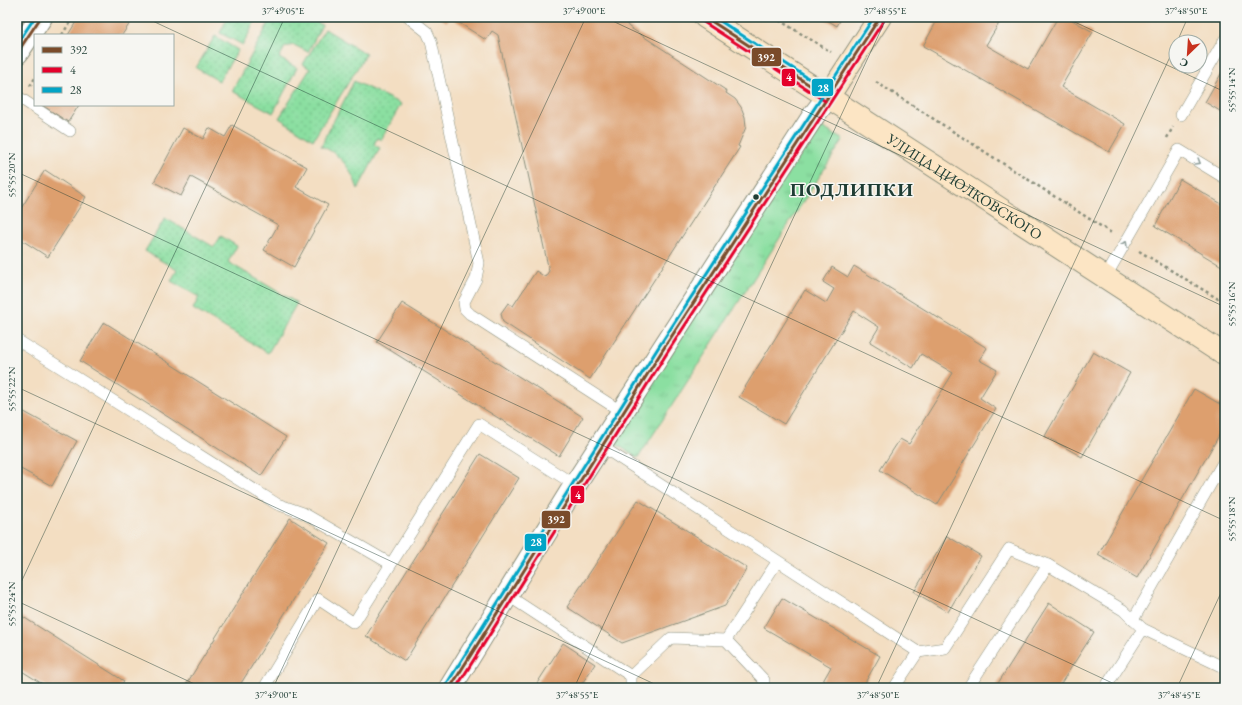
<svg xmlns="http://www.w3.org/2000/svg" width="1242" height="705" viewBox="0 0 1242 705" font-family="'EB Garamond',serif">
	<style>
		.grass { fill: url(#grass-tufts); stroke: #558e6a }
		.park { fill: url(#park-dots); stroke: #558e6a }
		.building { fill: #dd9f6e }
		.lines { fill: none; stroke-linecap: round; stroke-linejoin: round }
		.service-casing { stroke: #898e7b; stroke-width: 12 }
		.tertiary-casing { stroke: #898e7b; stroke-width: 24 }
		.secondary-casing { stroke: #898e7b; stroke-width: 24 }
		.path { stroke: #898e7b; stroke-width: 2.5; stroke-dasharray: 3 3; stroke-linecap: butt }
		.service { stroke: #fff; stroke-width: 11 }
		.tertiary { stroke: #fff; stroke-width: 22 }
		.secondary { stroke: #fce5c4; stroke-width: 22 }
		.bus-1-casing { stroke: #f6f6f2; stroke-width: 6 }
		.bus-2-casing { stroke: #f6f6f2; stroke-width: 6 }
		.bus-3-casing { stroke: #f6f6f2; stroke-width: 6 }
		.bus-1 { stroke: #7a4b2a; stroke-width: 3 }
		.bus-2 { stroke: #e4002b; stroke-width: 3 }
		.bus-3 { stroke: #02a4c6; stroke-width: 3 }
		.oneway { stroke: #8f9e9a }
		.ticks { fill: none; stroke: #1f3d34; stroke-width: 1; stroke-opacity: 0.45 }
		.bus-dot { fill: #1f3d34; stroke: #f6f6f2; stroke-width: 1.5 }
		.labels { text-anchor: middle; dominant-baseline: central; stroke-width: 3; stroke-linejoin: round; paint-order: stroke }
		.street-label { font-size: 15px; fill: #1f3d34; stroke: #f6f6f2 }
		.district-label { font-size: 19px; font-weight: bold; letter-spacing: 1px; fill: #1f3d34; stroke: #f6f6f2 }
		.line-badge { stroke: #f6f6f2; stroke-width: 1.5 }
		.badge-label { font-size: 11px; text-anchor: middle; font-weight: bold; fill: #fff }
		.neatline { fill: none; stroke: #1f3d34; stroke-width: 1.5 }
		.ticks-label { font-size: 10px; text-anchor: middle; fill: #1f3d34 }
	</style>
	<defs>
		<pattern id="grass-tufts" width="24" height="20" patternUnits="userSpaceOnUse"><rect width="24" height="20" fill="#8bdfa1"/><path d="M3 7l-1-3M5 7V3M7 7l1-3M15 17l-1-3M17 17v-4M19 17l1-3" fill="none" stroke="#78c08b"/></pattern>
		<pattern id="park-dots" width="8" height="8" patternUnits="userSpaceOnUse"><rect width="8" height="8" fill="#8bdfa1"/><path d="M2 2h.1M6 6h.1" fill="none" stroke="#78c08b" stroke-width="1.8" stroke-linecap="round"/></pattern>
	</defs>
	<rect width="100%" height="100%" fill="#f6f6f2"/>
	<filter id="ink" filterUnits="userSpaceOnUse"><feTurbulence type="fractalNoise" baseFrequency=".025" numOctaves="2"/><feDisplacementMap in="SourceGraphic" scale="8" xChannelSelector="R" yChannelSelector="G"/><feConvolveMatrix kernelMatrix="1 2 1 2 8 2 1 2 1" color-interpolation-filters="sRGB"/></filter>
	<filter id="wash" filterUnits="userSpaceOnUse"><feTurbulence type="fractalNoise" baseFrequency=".012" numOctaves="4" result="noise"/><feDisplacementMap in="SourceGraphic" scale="16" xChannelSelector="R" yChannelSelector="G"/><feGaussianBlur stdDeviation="0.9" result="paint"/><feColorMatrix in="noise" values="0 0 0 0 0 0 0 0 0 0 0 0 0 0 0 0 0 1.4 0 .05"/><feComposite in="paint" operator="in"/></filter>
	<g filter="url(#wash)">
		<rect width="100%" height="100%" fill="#f3dec2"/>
		<polygon class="grass" points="817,124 843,140 638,458 613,442"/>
		<g class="park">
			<polygon points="228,17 257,17 243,45 220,33"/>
			<polygon points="272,17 307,17 322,25 308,52 294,45 285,47 279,58 297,68 273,113 232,91"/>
			<polygon points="325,29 366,54 313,140 279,118 310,69 303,64"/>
			<polygon points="215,36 238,50 219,81 196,68"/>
			<path d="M354 81 401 104 381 140 377 138 374 145 380 148 358 189C351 169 341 154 321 146Z"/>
			<polygon points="165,218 214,247 221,236 237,246 228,262 297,303 268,353 193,309 199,297 171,281 177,270 145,251"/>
		</g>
		<g id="blocks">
			<g class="building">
				<polygon points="79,17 134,17 122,35 68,35"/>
				<polygon points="438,17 621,17 629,27 727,91 726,93 735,99 741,107 745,117 746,127 738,146 740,147 590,379 503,322 501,313 508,303 513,306 536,271 545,277 549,271 498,35 492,31 486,40 450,17 447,22"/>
				<polygon points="822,17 842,17 837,26"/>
				<polygon points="939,17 995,17 1001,20 986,45 1028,69 1058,17 1067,17 1093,32 1061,87 1125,124 1109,152 923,46"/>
				<polygon points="1225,67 1225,114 1205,102"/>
				<polygon points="42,105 79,105 68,122"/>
				<polygon points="232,125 307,167 296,187 328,205 294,267 264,250 278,225 191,177 181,196 154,182 183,128 203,139 209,128 225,137"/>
				<polygon points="45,170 86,197 48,257 17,237 17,215"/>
				<polygon points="1180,179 1225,206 1225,268 1155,226"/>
				<polygon points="854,266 987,348 979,360 997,370 980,398 996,409 937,505 880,470 900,439 909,444 953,373 921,354 913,368 870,342 879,327 854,311 784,424 739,397 805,290 826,303 834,289 823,282 832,267 848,277"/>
				<polygon points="402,303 583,417 559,456 377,342"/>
				<polygon points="104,322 286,437 261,476 80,361"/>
				<polygon points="1093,352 1130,373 1082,457 1045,436"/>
				<polygon points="1194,389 1225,407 1225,425 1137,578 1098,555"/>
				<polygon points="17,408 77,441 52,486 17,467"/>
				<polygon points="480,454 519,478 405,661 366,636"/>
				<polygon points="638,500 747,568 725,606 622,643 567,607"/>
				<polygon points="290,518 329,543 238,688 184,688"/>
				<polygon points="947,536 981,556 948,612 914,592"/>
				<polygon points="782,598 880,656 862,688 819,688 831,667 764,628"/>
				<polygon points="1049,603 1094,632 1058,688 995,688"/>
				<polygon points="17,613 124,681 119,688 49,688 17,668"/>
				<polygon points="563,643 595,664 579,688 534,688"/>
			</g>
		</g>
	</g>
	<g filter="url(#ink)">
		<use href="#blocks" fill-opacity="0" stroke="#898e7b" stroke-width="1"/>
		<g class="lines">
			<defs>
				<g id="service">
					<polyline points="408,17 427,32 431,41 479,263 476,279 464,302 465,309 470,314 622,412"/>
					<polyline points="17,96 70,131"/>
					<polyline points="1181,115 1225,39"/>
					<polyline points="1105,278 1179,150 1225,178"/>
					<polyline points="17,340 277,504 303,513 391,564"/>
					<polyline points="601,446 918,652 894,688"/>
					<polyline points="507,595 631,676"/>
					<polyline points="1133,620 1225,459"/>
					<polyline points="1143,629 1225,668"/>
					<polyline points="726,640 777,562"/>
					<polyline points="918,652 945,648 1009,549 1048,565"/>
					<polyline points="264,688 318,599 354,623 479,424 575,485"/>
					<polyline points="631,688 631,676 671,638 726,640 764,680 764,688"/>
					<polyline points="968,688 1048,565 1123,610 1143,629 1105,688"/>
				</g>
				<g id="tertiary">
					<polyline points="17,53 41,17"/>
					<polyline points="450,688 575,485 814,115 828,97"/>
				</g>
				<g id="secondary">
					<path id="s1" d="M705 17 1225 355"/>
					<polyline points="828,97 880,17"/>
				</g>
			</defs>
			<use href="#service" class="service-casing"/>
			<use href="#tertiary" class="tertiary-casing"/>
			<use href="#secondary" class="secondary-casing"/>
			<g class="path">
				<polyline points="774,17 831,52"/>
				<polyline points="62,35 73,17"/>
				<polyline points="876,82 1113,234"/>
				<polyline points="30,86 35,78"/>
				<polyline points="1167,138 1173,127"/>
				<polyline points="1139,251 1225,303"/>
			</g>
			<use href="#service" class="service"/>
			<use href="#tertiary" class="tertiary"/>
			<use href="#secondary" class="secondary"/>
			<defs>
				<g id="bus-1">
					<polyline points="705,17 828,97"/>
					<polyline points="17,53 41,17"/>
					<polyline points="450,688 662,351 880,17"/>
				</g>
				<g id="bus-2">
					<polyline points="702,21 825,101"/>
					<polyline points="456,688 667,353 884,20"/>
				</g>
				<g id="bus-3">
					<polyline points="714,17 831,93"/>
					<polyline points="17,44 35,17"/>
					<polyline points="446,685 658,348 874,17"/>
				</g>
			</defs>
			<use href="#bus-1" class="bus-1-casing"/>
			<use href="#bus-2" class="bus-2-casing"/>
			<use href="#bus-3" class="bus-3-casing"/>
			<use href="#bus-1" class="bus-1"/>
			<use href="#bus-2" class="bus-2"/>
			<use href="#bus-3" class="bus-3"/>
		</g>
		<defs><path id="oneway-chevron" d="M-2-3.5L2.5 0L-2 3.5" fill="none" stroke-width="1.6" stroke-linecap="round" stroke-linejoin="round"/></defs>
		<g class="oneway">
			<use href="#oneway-chevron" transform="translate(1198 162) rotate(31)"/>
			<use href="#oneway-chevron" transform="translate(1125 244) rotate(-60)"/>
		</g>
	</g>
	<path class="ticks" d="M144 17 1225 521M604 17 1225 307M1064 17 1225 92M1177 42 1188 17M17 172 1123 688M17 387 663 688M17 591 285 17M17 601 203 688M273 688 586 17M574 688 887 17M876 688 1176 44M1177 688 1225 584"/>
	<circle class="bus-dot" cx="756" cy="197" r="3.5"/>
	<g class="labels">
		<g class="street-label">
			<text stroke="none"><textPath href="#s1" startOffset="310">УЛИЦА ЦИОЛКОВСКОГО</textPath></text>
		</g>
		<g class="district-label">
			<text x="852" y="189">ПОДЛИПКИ</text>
		</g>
	</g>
	<g class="line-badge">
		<rect x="751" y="47" width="31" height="20" rx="4" fill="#7a4b2a"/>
		<rect x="781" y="68" width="15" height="19" rx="4" fill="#e4002b"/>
		<rect x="811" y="78" width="23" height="19" rx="4" fill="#02a4c6"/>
		<rect x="570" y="485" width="15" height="19" rx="4" fill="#e4002b"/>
		<rect x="541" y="510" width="30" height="19" rx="4" fill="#7a4b2a"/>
		<rect x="524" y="533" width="23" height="19" rx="4" fill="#02a4c6"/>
	</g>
	<g class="badge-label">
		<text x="766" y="61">392</text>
		<text x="789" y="81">4</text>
		<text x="823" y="92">28</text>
		<text x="578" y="499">4</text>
		<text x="556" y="523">392</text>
		<text x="536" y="546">28</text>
	</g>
	<rect width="1242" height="705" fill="none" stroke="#f6f6f2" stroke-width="44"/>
	<rect x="34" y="34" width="140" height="72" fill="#f6f6f2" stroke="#a0aca6"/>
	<rect x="42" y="47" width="20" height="6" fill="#7a4b2a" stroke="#a0aca6"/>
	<text x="70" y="54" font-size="12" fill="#1f3d34">392</text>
	<rect x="42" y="67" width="20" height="6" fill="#e4002b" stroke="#a0aca6"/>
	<text x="70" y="74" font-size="12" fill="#1f3d34">4</text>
	<rect x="42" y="87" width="20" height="6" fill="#02a4c6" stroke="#a0aca6"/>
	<text x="70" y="94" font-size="12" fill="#1f3d34">28</text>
	<g transform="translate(1188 54) rotate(205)"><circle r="19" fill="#f6f6f2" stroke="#a0aca6"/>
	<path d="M0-3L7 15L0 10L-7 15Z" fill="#c8321e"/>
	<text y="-6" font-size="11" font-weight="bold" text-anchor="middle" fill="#1f3d34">С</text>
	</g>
	<rect x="22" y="22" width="1198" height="661" class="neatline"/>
	<g class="ticks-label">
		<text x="283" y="14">37°49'05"E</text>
		<text x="584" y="14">37°49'00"E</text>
		<text x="885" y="14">37°48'55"E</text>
		<text x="1186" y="14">37°48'50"E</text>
		<text transform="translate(1231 90) rotate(-90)" y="4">55°55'14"N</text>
		<text transform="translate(11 175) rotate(-90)" y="4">55°55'20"N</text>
		<text transform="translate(1231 304) rotate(-90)" y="4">55°55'16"N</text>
		<text transform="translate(11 389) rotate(-90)" y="4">55°55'22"N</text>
		<text transform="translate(1231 519) rotate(-90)" y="4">55°55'18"N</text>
		<text transform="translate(11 604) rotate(-90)" y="4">55°55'24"N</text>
		<text x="276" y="698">37°49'00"E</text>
		<text x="577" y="698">37°48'55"E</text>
		<text x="878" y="698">37°48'50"E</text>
		<text x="1179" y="698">37°48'45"E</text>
	</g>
</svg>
